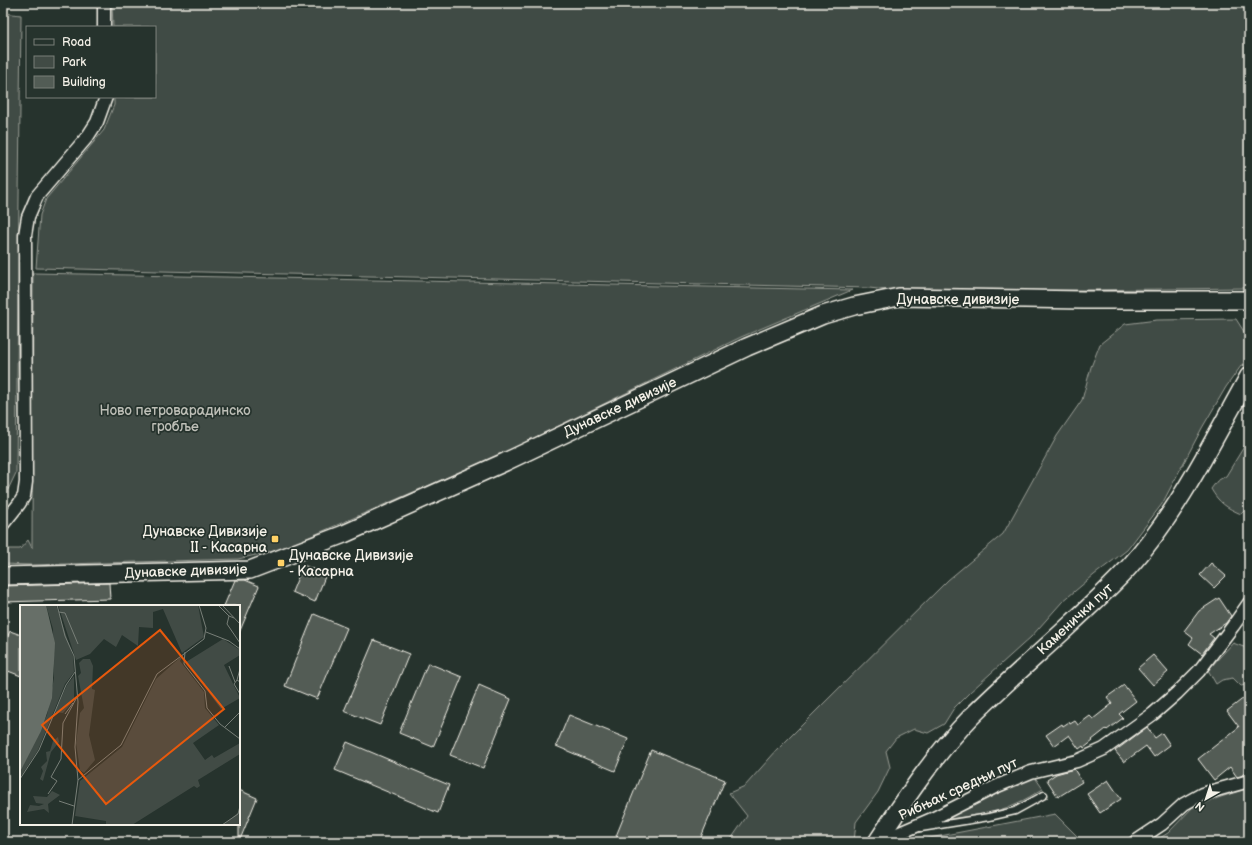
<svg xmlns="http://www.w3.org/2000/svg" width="1252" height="845" viewBox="0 0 1252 845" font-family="'Balsamiq Sans',sans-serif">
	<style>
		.green { fill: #414b45; stroke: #9a9e96 }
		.building { fill: #525c55; stroke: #f4f1e8 }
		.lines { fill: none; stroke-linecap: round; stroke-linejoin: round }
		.lane-casing { stroke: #f4f1e8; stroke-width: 9 }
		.street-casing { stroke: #f4f1e8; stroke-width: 15 }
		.secondary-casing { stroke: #f4f1e8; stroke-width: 20 }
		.lane { stroke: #26332d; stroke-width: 6 }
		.street { stroke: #26332d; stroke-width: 12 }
		.secondary { stroke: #26332d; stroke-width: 17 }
		.poi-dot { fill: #ffd166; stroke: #26332d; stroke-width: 1.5 }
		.labels { text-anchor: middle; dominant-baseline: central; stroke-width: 3.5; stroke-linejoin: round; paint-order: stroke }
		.street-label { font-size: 14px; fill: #f4f1e8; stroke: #26332d }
		.park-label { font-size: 14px; fill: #bebfb7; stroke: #26332d }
		.poi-label { font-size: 14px; fill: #f4f1e8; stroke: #26332d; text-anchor: end }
		.inset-road { fill: none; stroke: #787f78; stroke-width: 1 }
		.view { fill: #e8590c; fill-opacity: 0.15; stroke: #e8590c; stroke-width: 2 }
		.inset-edge { fill: none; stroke: #f4f1e8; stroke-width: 2 }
	</style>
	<rect width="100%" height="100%" fill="#26332d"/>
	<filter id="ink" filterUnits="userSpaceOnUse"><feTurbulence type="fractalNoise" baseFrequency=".025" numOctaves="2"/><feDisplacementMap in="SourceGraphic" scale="8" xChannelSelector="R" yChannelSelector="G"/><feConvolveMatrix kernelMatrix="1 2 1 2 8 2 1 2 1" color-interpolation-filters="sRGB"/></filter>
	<g filter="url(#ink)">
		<g class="green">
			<polygon points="112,3 1249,3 1249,288 906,292 869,288 36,268 40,215 46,199 104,130 114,105 114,97 155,97 155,27 113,27"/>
			<polygon points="3,13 21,15 16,473 3,500"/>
			<polygon points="33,273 852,290 741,337 497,456 279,550 238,559 31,565 3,564 3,549 20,549 28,540 32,548"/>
			<polygon points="1236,319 1248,338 1246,359 1226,387 1202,428 1162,504 1127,550 1094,575 1062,602 1031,637 970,692 954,708 944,724 928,733 914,729 896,738 886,751 890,767 878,792 856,822 854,842 729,842 747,816 729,793 745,786 777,750 821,706 948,580 1003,534 1057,436 1082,400 1091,367 1100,344 1125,324 1157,320"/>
			<path d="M1245 445 1249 447V506L1241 514C1227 508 1219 503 1211 489L1217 481 1226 476Z"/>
			<polygon points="1233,643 1249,649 1249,684 1241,686 1233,678 1222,680 1216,684 1208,670"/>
			<path d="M1034 776 1043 789C1034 794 1025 800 1015 804 993 815 960 817 935 821L997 791Z"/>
			<polygon points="1249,788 1249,837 1240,842 1153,842 1168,833 1193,807 1221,797"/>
			<polygon points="1055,814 1083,842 917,842 919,840"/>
		</g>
		<g class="building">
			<polygon points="1211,563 1226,576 1214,588 1200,575"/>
			<polygon points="303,565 326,574 315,602 292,592"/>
			<polygon points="235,580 245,580 259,586 239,633 239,606 224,606"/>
			<polygon points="109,583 110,599 3,602 3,586"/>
			<polygon points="1219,598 1231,616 1226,623 1209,634 1214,638 1202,654 1189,644 1193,638 1184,631 1199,611"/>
			<polygon points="314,614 347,628 317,699 285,686"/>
			<polygon points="10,631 21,635 21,676 3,669 3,647"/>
			<polygon points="374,640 409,654 380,725 344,711"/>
			<polygon points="1153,655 1168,672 1153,685 1138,668"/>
			<polygon points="428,663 462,677 433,747 399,733"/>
			<polygon points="479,685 511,699 483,768 450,755"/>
			<polygon points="1124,685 1136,701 1119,714 1123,718 1107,730 1106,729 1092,740 1093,741 1084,748 1083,746 1079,749 1069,735 1054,746 1046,735 1062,724 1063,726 1069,722 1070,724 1075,721 1078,725 1090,716 1093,719 1112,704 1107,697"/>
			<polygon points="1249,694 1249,769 1241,776 1237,777 1230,767 1214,780 1198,759 1239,727 1227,711"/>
			<polygon points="569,715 628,739 615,771 556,746"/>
			<polygon points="1147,727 1155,738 1162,733 1170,745 1154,757 1146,746 1124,762 1115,751"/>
			<polygon points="347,742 449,785 438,813 335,770"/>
			<polygon points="651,750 725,780 699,842 629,842 616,836"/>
			<polygon points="1074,769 1082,782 1058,797 1047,780 1056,774"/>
			<polygon points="1108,780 1121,799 1100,813 1087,794"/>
			<polygon points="239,790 257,798 239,842"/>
		</g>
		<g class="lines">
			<defs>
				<polyline id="lane" points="921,828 989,817 1015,811 1044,795"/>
				<g id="street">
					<polyline points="104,3 104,27"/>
					<polyline points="3,524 19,504 24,496 26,482 25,235 28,217 37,196 88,136 97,122 106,97"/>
					<polyline points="879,842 932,819 995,787 1031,772 1077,761 1104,749 1153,714 1177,693 1199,671 1233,626 1249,603"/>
					<polyline points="1135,842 1162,824 1184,804 1202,794 1249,781"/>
				</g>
				<g id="secondary">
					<polyline points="3,576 250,570 344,534 505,462 747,347 823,315 854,306 899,297 1083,300 1249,300"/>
					<path d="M877 842C905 799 935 754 971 717 1004 684 1039 654 1073 622 1092 604 1111 587 1129 567 1179 511 1212 442 1249 376"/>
				</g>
			</defs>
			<use href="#lane" class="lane-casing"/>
			<use href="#street" class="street-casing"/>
			<use href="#secondary" class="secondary-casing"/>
			<use href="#lane" class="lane"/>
			<use href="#street" class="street"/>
			<use href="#secondary" class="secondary"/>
		</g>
	</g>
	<g class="poi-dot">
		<rect x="271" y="535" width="8" height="8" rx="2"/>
		<rect x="277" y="559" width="8" height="8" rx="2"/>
	</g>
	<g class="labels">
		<g class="street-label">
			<text x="958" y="299">Дунавске дивизије</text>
			<text transform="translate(620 407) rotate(-25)">Дунавске дивизије</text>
			<text transform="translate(186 571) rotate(-2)">Дунавске дивизије</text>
			<text transform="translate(1075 619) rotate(-43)">Каменички пут</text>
			<text transform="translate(958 789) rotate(-25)">Рибњак средњи пут</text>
		</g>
		<g class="park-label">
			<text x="175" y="410">Ново петроварадинско<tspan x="175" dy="16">гробље</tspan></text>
		</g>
		<g class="poi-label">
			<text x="267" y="531">Дунавске Дивизије<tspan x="267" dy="16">II - Касарна</tspan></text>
			<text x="289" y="555" text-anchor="start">Дунавске Дивизије<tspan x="289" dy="16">- Касарна</tspan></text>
		</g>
	</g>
	<g transform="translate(20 605)">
		<rect width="220" height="220" fill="#26332d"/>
		<path d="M26 0H36L53 51 54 67 45 79 18 145 0 173V167L27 110 34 73 33 24ZM38 0H178L184 32 162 48 143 4 133 7V23L119 22 118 41 102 30 96 42 84 34 70 49 56 55ZM203 34 220 45V50L204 60 220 93 201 104 166 57ZM164 49 160 56 184 87 185 103 199 120 173 138 185 155 192 150 194 153 220 138V149L178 175 180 181 177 183 174 181 112 220H86V216L55 211 60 176 102 142 136 74ZM63 54H70L73 61 72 84 75 85 69 130 75 155 64 168 60 165 56 138 60 108 64 103 58 71 61 68 59 58ZM54 71V95L43 108 35 107 47 80ZM38 132 39 137 31 147 23 176 20 174 23 166 21 162 27 156 26 147 30 146 33 136ZM32 186 40 190 28 199 29 208 24 204 7 207 10 200 19 201 24 199 16 198 13 191 27 192ZM220 206V220H203Z" fill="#414b45"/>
		<path d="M0 0H26L35 38 32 93 21 126 0 167Z" fill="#676f68"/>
		<path class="inset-road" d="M37 0 45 31 54 51 58 97 55 142 58 175 52 220M198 0 209 11 214 13M202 0 220 19M39 7 45 8 58 39M209 11 207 19 220 38M186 27 209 36 220 44M165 47 164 59 185 86 187 103 200 119 220 134M209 61 215 77M220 64 217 75 220 77M217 75 214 79 220 89M45 109 53 98M205 122 220 107M0 174 19 145 46 80 55 67M58 175 101 140 137 69 184 34 186 23 179 0M28 189 37 176 31 172 41 154 43 118 57 92M39 196 54 201M202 220 218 209 220 201"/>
		<path class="view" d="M140 25 204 104 86 199 22 120Z"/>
		<rect width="220" height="220" class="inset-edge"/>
	</g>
	<rect width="1252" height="845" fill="none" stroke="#26332d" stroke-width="16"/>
	<rect x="8" y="8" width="1236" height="829" fill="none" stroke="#f4f1e8" stroke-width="1.5" filter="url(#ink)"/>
	<rect x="26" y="26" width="130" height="72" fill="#26332d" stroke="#787f78"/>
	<rect x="34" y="39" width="20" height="6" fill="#26332d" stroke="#787f78"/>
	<text x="62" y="46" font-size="12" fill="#f4f1e8">Road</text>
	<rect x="34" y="56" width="20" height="12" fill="#414b45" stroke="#787f78"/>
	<text x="62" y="66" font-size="12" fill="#f4f1e8">Park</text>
	<rect x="34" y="76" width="20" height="12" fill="#525c55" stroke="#787f78"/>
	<text x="62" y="86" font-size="12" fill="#f4f1e8">Building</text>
	<g transform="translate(1206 799) rotate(219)" stroke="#26332d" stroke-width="3" paint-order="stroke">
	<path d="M0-3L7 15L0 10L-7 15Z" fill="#f4f1e8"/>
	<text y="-6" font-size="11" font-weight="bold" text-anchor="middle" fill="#f4f1e8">N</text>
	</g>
</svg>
